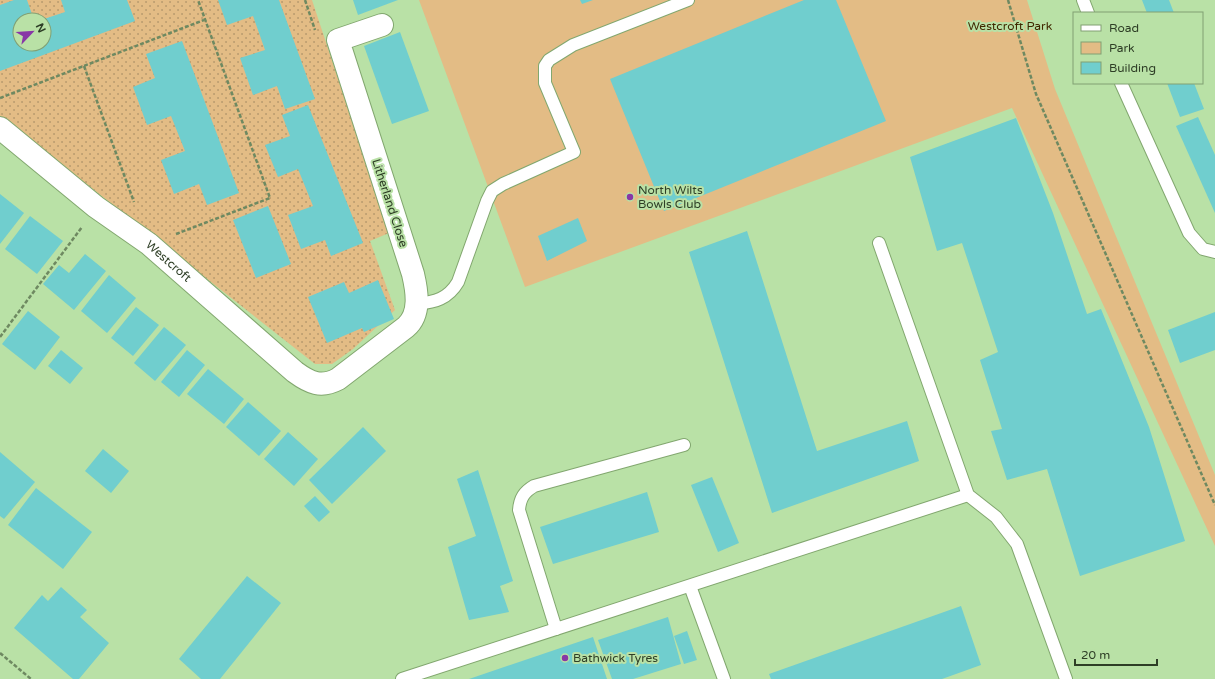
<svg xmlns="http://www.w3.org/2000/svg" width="1215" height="679" viewBox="0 0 1215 679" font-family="'Varela Round',sans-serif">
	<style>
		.grass { fill: url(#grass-dots); fill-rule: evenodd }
		.park { fill: #e3bc85 }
		.building { fill: #70cece }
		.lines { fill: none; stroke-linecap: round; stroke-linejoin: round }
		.service-casing { stroke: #82a76f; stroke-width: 14 }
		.minor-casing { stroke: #82a76f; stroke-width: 24 }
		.path { stroke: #6e8961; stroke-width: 2.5; stroke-dasharray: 4 2; stroke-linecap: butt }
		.service { stroke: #fff; stroke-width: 12 }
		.minor { stroke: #fff; stroke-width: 22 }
		.poi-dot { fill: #8837a6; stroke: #b9e1a6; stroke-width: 1.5 }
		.labels { text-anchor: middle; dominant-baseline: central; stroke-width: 4; stroke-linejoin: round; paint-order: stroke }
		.park-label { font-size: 12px; fill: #402800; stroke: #b9e1a6 }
		.poi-label { font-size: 12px; fill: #2e3e26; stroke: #b9e1a6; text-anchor: start }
		.street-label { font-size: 12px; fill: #2e3e26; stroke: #b9e1a6 }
	</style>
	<defs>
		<pattern id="grass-dots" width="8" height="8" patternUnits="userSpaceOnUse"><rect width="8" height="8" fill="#e3bc85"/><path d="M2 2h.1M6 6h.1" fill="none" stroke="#b89a6d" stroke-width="1.8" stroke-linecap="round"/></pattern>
	</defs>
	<rect width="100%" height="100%" fill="#b9e1a6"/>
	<path class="grass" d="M0 0H312L389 233 370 241 395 310 353 349 332 364H315L0 116ZM20 20H44V44H20Z"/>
	<polygon class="park" points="419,0 1027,0 1055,89 1215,475 1215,546 1012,108 525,287"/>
	<g class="building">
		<polygon points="14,0 27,0 34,20 20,20 20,44 44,44 44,19 65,12 61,0 127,0 135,21 0,71 0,5"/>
		<polygon points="218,0 279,0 315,99 285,109 277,86 253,95 240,58 265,50 253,16 227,25"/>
		<polygon points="353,0 398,0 358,15"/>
		<polygon points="580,0 593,0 582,4"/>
		<polygon points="804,0 836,0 886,121 664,211 610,79"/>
		<polygon points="1142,0 1169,0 1174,13 1147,13"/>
		<polygon points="400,32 429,111 392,124 364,46"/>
		<polygon points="182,41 239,193 207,205 199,184 174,194 161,160 185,151 171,116 147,125 133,87 155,78 146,54"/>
		<polygon points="1167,83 1194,83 1204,109 1180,117"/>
		<polygon points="308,105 363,243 331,256 325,240 301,249 288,215 313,206 298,169 278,177 265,145 290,136 282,115"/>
		<polygon points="1198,117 1215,155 1215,213 1176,126"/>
		<polygon points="1016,118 1053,213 1087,314 1101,309 1149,427 1185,541 1080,576 1047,469 1007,480 991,431 1002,429 980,360 998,352 962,243 937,251 910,157"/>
		<polygon points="0,194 24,213 0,244"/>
		<polygon points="268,206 291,264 256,278 233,220"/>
		<polygon points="30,216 63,241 37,274 5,249"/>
		<polygon points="578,218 587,241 547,261 538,236"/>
		<polygon points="747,231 817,451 907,421 919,461 772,513 689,252"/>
		<polygon points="85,254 106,271 74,310 43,284 59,265 69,273"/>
		<polygon points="109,275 136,298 107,333 81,311"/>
		<polygon points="378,280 394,319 364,332 362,328 327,343 308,297 344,282 349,293"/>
		<polygon points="136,307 159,325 133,356 111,338"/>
		<polygon points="28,311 60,337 35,370 2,344"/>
		<polygon points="1215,312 1215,350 1180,363 1168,330"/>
		<polygon points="164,327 186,345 155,381 134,363"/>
		<polygon points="61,350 83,368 70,384 48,366"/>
		<polygon points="187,350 205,365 179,397 161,382"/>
		<polygon points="208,369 244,399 224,424 187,394"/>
		<polygon points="248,402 281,431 259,456 226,427"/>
		<polygon points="363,427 386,451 332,504 309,480"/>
		<polygon points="288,432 318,459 294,486 264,459"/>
		<polygon points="103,449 129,471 111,493 85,471"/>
		<polygon points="0,452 35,482 4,519 0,516"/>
		<polygon points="478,470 513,581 500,586 509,612 469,620 448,547 476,536 457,479"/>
		<polygon points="712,477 739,543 718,552 691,485"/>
		<polygon points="36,488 92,532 63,569 8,525"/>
		<polygon points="647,492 659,532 553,564 540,527"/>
		<polygon points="315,496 330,512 319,522 304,506"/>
		<polygon points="247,576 281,603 220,679 201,679 179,659"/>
		<polygon points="61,587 87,610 80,617 109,643 79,679 73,679 14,628 42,595 48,601"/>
		<polygon points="961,606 981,665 942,679 771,679 769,674"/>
		<polygon points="668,617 681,664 633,679 612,679 598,640"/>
		<polygon points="687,631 697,660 684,664 674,636"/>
		<polygon points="593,637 607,679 469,679"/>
	</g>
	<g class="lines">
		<defs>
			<g id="service">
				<polyline points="1083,0 1088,13"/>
				<polyline points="1121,83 1189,233 1203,249 1215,252"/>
				<polyline points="879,243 968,495 996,517 1017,544 1066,679"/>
				<path d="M417 304C435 302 448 299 458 282L487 201 492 191 503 184 574 152 545 83V66L549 60 573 45 688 0"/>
				<polyline points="690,586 724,679"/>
				<path d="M556 629 519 510C520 498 524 492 534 486L684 445"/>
				<polyline points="402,679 968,495"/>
			</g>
			<g id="minor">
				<path id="s1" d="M0 128 96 207 149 244 295 372C310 383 321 388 338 379L406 327C421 314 417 291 413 274L338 40 382 25"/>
			</g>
		</defs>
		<use href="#service" class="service-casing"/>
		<use href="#minor" class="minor-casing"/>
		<g class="path">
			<polyline points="305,0 315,30"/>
			<polyline points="1008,0 1036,94 1215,505"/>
			<polyline points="84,66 134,202"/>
			<polyline points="0,98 204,20"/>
			<polyline points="176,234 270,198 198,0"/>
			<polyline points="0,337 82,227"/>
			<polyline points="0,653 31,679"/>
		</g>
		<use href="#service" class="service"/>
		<use href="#minor" class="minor"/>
	</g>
	<g class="poi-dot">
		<circle cx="630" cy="197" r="4"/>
		<circle cx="565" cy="658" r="4"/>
	</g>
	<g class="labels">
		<g class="park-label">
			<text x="1010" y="26">Westcroft Park</text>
		</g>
		<g class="poi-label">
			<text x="638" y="190">North Wilts<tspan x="638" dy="14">Bowls Club</tspan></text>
			<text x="573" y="658">Bathwick Tyres</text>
		</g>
		<g class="street-label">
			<text transform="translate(390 203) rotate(72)">Litherland Close</text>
			<text stroke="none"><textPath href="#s1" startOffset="215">Westcroft</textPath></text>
		</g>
	</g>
	<rect x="1073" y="12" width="130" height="72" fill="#b9e1a6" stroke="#81a073"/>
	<rect x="1081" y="25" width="20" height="6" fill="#ffffff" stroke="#81a073"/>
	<text x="1109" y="32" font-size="12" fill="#2e3e26">Road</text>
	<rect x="1081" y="42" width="20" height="12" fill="#e3bc85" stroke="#81a073"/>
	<text x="1109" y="52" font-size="12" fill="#2e3e26">Park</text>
	<rect x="1081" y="62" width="20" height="12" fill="#70cece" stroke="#81a073"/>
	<text x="1109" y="72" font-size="12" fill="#2e3e26">Building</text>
	<g transform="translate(32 32) rotate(65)"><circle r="19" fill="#b9e1a6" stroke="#81a073"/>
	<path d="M0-3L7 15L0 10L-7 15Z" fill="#8837a6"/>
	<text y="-6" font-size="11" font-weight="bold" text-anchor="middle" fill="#2e3e26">N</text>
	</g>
	<path d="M1075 659v6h82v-6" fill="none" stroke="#2e3e26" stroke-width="2"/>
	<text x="1081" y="659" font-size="12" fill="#2e3e26" stroke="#b9e1a6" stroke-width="3" paint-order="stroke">20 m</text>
</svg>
